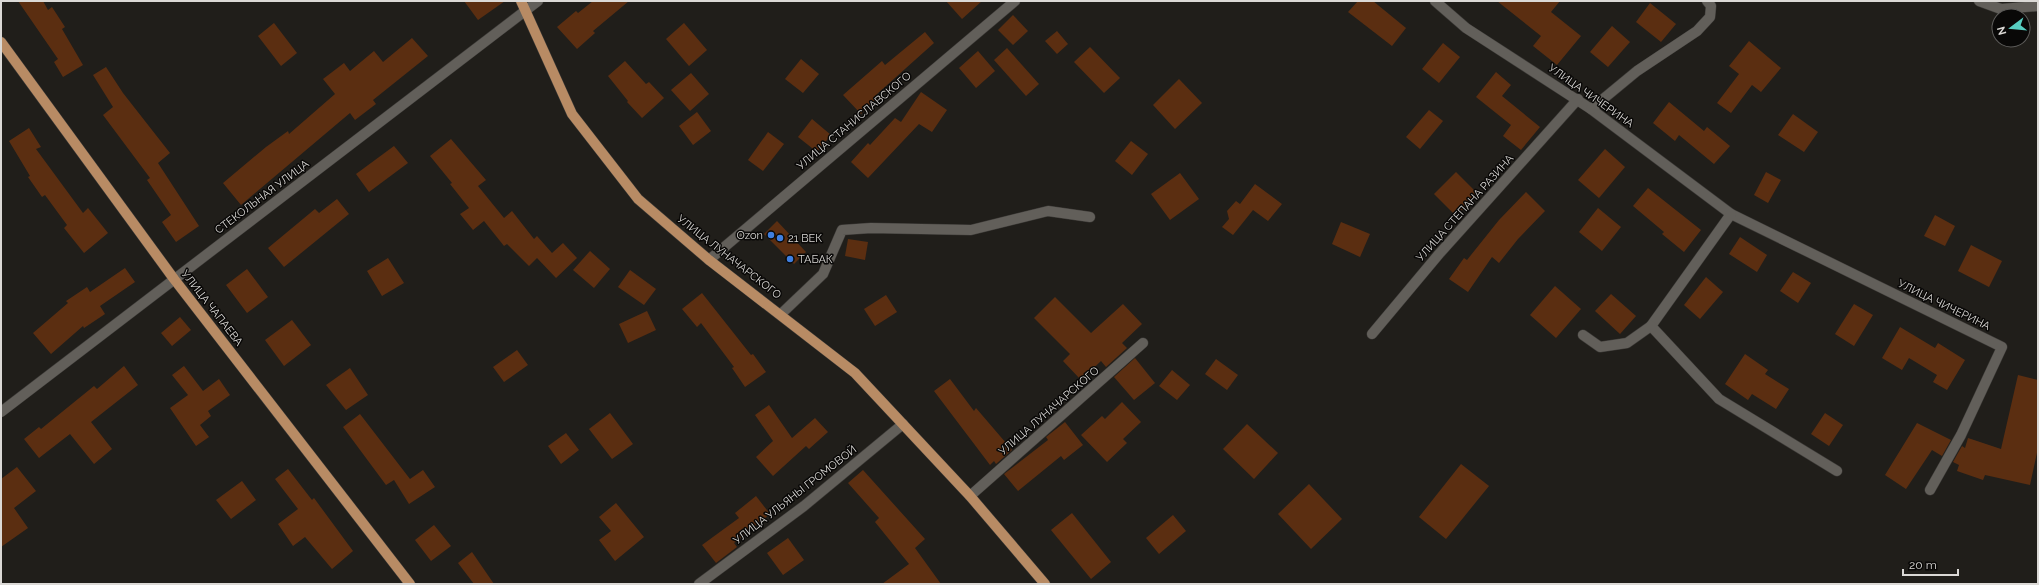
<svg xmlns="http://www.w3.org/2000/svg" width="2039" height="585" viewBox="0 0 2039 585" font-family="Raleway,sans-serif">
	<style>
		.building { fill: #5b2e11 }
		.lines { fill: none; stroke-linecap: round; stroke-linejoin: round }
		.minor-casing { stroke: #3c3a37; stroke-width: 11 }
		.major-casing { stroke: #3c3a37; stroke-width: 11 }
		.minor { stroke: #625f5a; stroke-width: 10 }
		.major { stroke: #b88b64; stroke-width: 10 }
		.shop-dot { fill: #3f7fe0; stroke: #090807; stroke-width: 1.5 }
		.labels { text-anchor: middle; dominant-baseline: central; stroke-width: 3; stroke-linejoin: round; paint-order: stroke }
		.street-label { font-size: 11px; fill: #dbd9d6; stroke: #090807 }
		.poi-label { font-size: 11px; fill: #dbd9d6; stroke: #090807; text-anchor: start }
	</style>
	<rect width="100%" height="100%" fill="#201e1a"/>
	<g class="building">
		<polygon points="18,1 43,1 48,10 52,7 65,27 62,29 83,65 63,77 54,62 58,59"/>
		<polygon points="464,1 505,1 478,20"/>
		<polygon points="593,1 629,1 593,31 595,33 577,49 557,27 576,11 578,13"/>
		<polygon points="946,1 982,1 962,19"/>
		<polygon points="1358,1 1373,1 1406,28 1392,46 1348,12"/>
		<polygon points="1497,1 1560,1 1551,12 1581,36 1557,65 1533,46 1541,36"/>
		<polygon points="1650,3 1676,24 1661,42 1636,22"/>
		<polygon points="1013,15 1028,31 1013,45 998,30"/>
		<polygon points="274,23 297,53 281,66 258,36"/>
		<polygon points="684,23 707,50 689,66 666,39"/>
		<polygon points="1612,26 1630,42 1608,67 1590,52"/>
		<polygon points="1057,31 1068,44 1057,54 1045,41"/>
		<polygon points="925,32 934,43 877,94 879,96 861,114 843,95 882,61 885,65"/>
		<polygon points="412,38 428,56 373,100 376,104 355,120 350,113 241,205 223,183 266,147 288,131 289,134 335,94 323,79 344,63 350,71 374,51 383,62"/>
		<polygon points="1749,41 1781,68 1761,92 1752,85 1731,113 1717,103 1739,74 1729,66"/>
		<polygon points="1443,43 1460,57 1439,83 1422,69"/>
		<polygon points="1090,47 1120,78 1104,93 1074,62"/>
		<polygon points="1007,48 1039,84 1026,96 994,60"/>
		<polygon points="978,51 995,71 976,88 959,68"/>
		<polygon points="801,59 819,74 803,93 785,79"/>
		<polygon points="625,61 646,84 649,82 664,98 642,118 627,102 628,101 608,76"/>
		<polygon points="106,67 123,93 170,153 158,163 199,226 176,242 162,222 171,215 147,180 150,178 103,115 113,107 93,75"/>
		<polygon points="1496,72 1511,85 1502,96 1540,127 1521,150 1503,136 1511,125 1476,97"/>
		<polygon points="691,73 709,94 690,111 671,90"/>
		<polygon points="1179,79 1202,103 1175,129 1153,105"/>
		<polygon points="921,92 947,110 932,132 919,124 868,178 851,162 868,143 870,145 895,118 901,122"/>
		<polygon points="1669,102 1704,131 1707,127 1730,146 1714,164 1679,135 1675,141 1653,123"/>
		<polygon points="1429,110 1443,121 1420,149 1406,137"/>
		<polygon points="697,112 711,131 693,145 679,126"/>
		<polygon points="1793,114 1818,132 1804,152 1778,135"/>
		<polygon points="812,119 831,135 817,152 798,137"/>
		<polygon points="29,128 41,147 36,149 83,213 88,208 108,233 84,253 64,228 67,225 45,195 42,197 28,177 30,176 9,141"/>
		<polygon points="768,132 784,144 763,171 748,160"/>
		<polygon points="451,139 486,180 478,186 504,218 512,211 534,239 537,236 552,253 563,243 577,258 556,278 537,258 529,266 507,244 504,246 484,221 473,230 460,214 469,208 450,184 452,183 430,156"/>
		<polygon points="1131,141 1148,154 1132,175 1115,161"/>
		<polygon points="394,146 408,163 369,192 356,174"/>
		<polygon points="1605,149 1625,167 1599,198 1578,180"/>
		<polygon points="1456,172 1478,194 1456,216 1434,194"/>
		<polygon points="1766,172 1781,180 1768,203 1754,195"/>
		<polygon points="1180,173 1199,199 1170,220 1151,194"/>
		<polygon points="1255,184 1282,204 1268,221 1253,210 1233,235 1222,227 1229,219 1227,211 1236,201 1240,204"/>
		<polygon points="1648,188 1701,230 1684,252 1662,234 1664,232 1633,206"/>
		<polygon points="1526,192 1545,211 1518,239 1499,263 1492,257 1468,292 1449,279 1464,258 1467,260 1499,220"/>
		<polygon points="337,199 349,214 284,267 268,248 315,209 319,213"/>
		<polygon points="1598,208 1621,227 1602,251 1579,232"/>
		<polygon points="1935,215 1955,226 1945,246 1924,236"/>
		<polygon points="777,221 806,252 794,264 764,234"/>
		<polygon points="1341,222 1370,234 1360,257 1332,244"/>
		<polygon points="1740,237 1767,255 1757,272 1729,254"/>
		<polygon points="848,239 868,242 865,260 845,256"/>
		<polygon points="1971,245 2002,261 1989,287 1958,271"/>
		<polygon points="590,251 610,269 594,288 573,270"/>
		<polygon points="388,258 404,283 382,296 367,271"/>
		<polygon points="125,268 135,282 100,306 105,314 84,328 83,326 51,354 33,333 68,303 66,301 87,287 90,292"/>
		<polygon points="247,269 268,297 247,313 226,285"/>
		<polygon points="630,270 656,289 644,305 618,287"/>
		<polygon points="1793,272 1811,283 1798,303 1780,291"/>
		<polygon points="1706,277 1723,292 1700,319 1684,305"/>
		<polygon points="1555,286 1581,309 1556,338 1530,315"/>
		<polygon points="702,293 751,355 753,354 766,372 745,387 732,368 734,367 701,323 697,327 682,309"/>
		<polygon points="1611,294 1636,316 1620,334 1595,311"/>
		<polygon points="886,295 897,312 875,326 864,309"/>
		<polygon points="1055,297 1091,333 1123,304 1142,324 1122,343 1127,348 1106,367 1101,361 1081,380 1063,361 1070,354 1034,318"/>
		<polygon points="1854,304 1873,315 1854,346 1835,334"/>
		<polygon points="647,311 656,330 628,343 619,324"/>
		<polygon points="180,317 191,330 172,346 161,333"/>
		<polygon points="292,320 311,345 284,366 265,340"/>
		<polygon points="1900,327 1935,348 1938,343 1965,360 1947,390 1933,382 1937,375 1909,358 1902,370 1882,358"/>
		<polygon points="517,350 528,365 504,382 493,367"/>
		<polygon points="1745,354 1768,370 1765,374 1789,389 1776,409 1752,394 1748,400 1725,384"/>
		<polygon points="1135,358 1155,383 1134,400 1114,377"/>
		<polygon points="1216,359 1238,375 1227,390 1205,374"/>
		<polygon points="124,366 138,385 91,422 112,449 94,464 70,434 39,458 24,439 39,427 41,429 94,386 97,389"/>
		<polygon points="184,366 203,391 219,379 230,395 208,411 211,416 200,425 209,437 196,446 170,408 188,395 172,375"/>
		<polygon points="350,368 368,395 346,410 326,385"/>
		<polygon points="1172,370 1190,385 1177,400 1159,386"/>
		<polygon points="2018,375 2038,380 2038,448 2030,485 1985,475 1983,480 1957,471 1959,465 1953,462 1962,446 1965,448 1968,438 2001,449"/>
		<polygon points="950,379 974,411 976,408 1012,450 996,464 994,461 990,465 934,391"/>
		<polygon points="1122,402 1141,422 1123,439 1127,443 1107,462 1081,435 1102,416 1105,419"/>
		<polygon points="769,405 792,438 815,418 828,432 809,449 806,446 773,476 756,457 773,441 755,415"/>
		<polygon points="610,413 633,444 612,459 589,429"/>
		<polygon points="1825,413 1843,425 1829,446 1811,434"/>
		<polygon points="360,414 410,479 423,470 435,487 409,504 394,480 386,485 343,427"/>
		<polygon points="1065,422 1083,445 1064,460 1061,456 1018,491 1004,474 1048,440 1046,437"/>
		<polygon points="1917,423 1951,440 1942,456 1932,450 1906,489 1885,475"/>
		<polygon points="1247,424 1278,453 1254,479 1223,449"/>
		<polygon points="566,433 579,450 561,464 548,446"/>
		<polygon points="1461,464 1489,486 1446,539 1419,517"/>
		<polygon points="17,467 36,491 14,508 28,528 1,547 1,479"/>
		<polygon points="288,469 312,500 314,498 353,551 332,569 305,537 293,546 278,524 298,509 275,479"/>
		<polygon points="863,470 925,539 915,548 941,584 882,584 909,564 875,522 879,518 848,483"/>
		<polygon points="242,481 256,500 231,519 216,500"/>
		<polygon points="1309,484 1342,519 1311,549 1278,514"/>
		<polygon points="756,496 770,514 734,543 737,547 716,563 702,545 739,518 735,513"/>
		<polygon points="616,503 644,537 615,561 599,540 611,531 599,517"/>
		<polygon points="1072,513 1111,562 1091,579 1051,530"/>
		<polygon points="1173,515 1186,531 1159,554 1146,538"/>
		<polygon points="434,525 451,546 431,561 415,540"/>
		<polygon points="788,538 804,560 783,575 767,553"/>
		<polygon points="472,552 494,584 474,584 458,563"/>
	</g>
	<g class="lines">
		<defs>
			<g id="minor">
				<polyline points="1435,1 1466,28 1591,109 1731,214 2002,347 1961,435 1930,490"/>
				<polyline points="1979,1 2001,9 2038,6"/>
				<polyline points="1591,109 1637,71 1697,31 1710,17 1711,6 1707,1"/>
				<polyline points="709,260 1015,1"/>
				<polyline points="781,314 823,274 842,230 871,228 971,230 1048,211 1090,217"/>
				<polyline points="1651,326 1731,214"/>
				<polyline points="1372,334 1439,254 1578,99"/>
				<polyline points="1583,335 1600,347 1627,343 1651,326 1719,399 1837,471"/>
				<polyline points="1,412 538,1"/>
				<polyline points="970,496 1143,343"/>
				<polyline points="699,584 804,506 903,424"/>
			</g>
			<g id="major">
				<polyline points="521,1 572,114 638,199 709,260 855,373 970,496 1045,584"/>
				<polyline points="1,42 174,279 410,584"/>
			</g>
		</defs>
		<use href="#minor" class="minor-casing"/>
		<use href="#major" class="major-casing"/>
		<use href="#minor" class="minor"/>
		<use href="#major" class="major"/>
	</g>
	<g class="shop-dot">
		<circle cx="771" cy="235" r="4"/>
		<circle cx="780" cy="238" r="4"/>
		<circle cx="790" cy="259" r="4"/>
	</g>
	<g class="labels">
		<g class="street-label">
			<text transform="translate(1591 96) rotate(35)">УЛИЦА ЧИЧЕРИНА</text>
			<text transform="translate(854 121) rotate(-40)">УЛИЦА СТАНИСЛАВСКОГО</text>
			<text transform="translate(262 197) rotate(-37)">СТЕКОЛЬНАЯ УЛИЦА</text>
			<text transform="translate(1465 208) rotate(-48)">УЛИЦА СТЕПАНА РАЗИНА</text>
			<text transform="translate(729 257) rotate(38)">УЛИЦА ЛУНАЧАРСКОГО</text>
			<text transform="translate(1944 305) rotate(26)">УЛИЦА ЧИЧЕРИНА</text>
			<text transform="translate(212 308) rotate(52)">УЛИЦА ЧАПАЕВА</text>
			<text transform="translate(1049 411) rotate(-41)">УЛИЦА ЛУНАЧАРСКОГО</text>
			<text transform="translate(795 495) rotate(-38)">УЛИЦА УЛЬЯНЫ ГРОМОВОЙ</text>
		</g>
		<g class="poi-label">
			<text x="763" y="235" text-anchor="end">Ozon</text>
			<text x="788" y="238">21 ВЕК</text>
			<text x="798" y="259">ТАБАК</text>
		</g>
	</g>
	<rect width="2039" height="585" fill="none" stroke="#dbd9d6" stroke-width="4"/>
	<g transform="translate(2011 28) rotate(254)"><circle r="19" fill="#090807" stroke="#5d5c5a"/>
	<path d="M0-3L7 15L0 10L-7 15Z" fill="#57cec1"/>
	<text y="-6" font-size="11" font-weight="bold" text-anchor="middle" fill="#dbd9d6">N</text>
	</g>
	<path d="M1903 569v6h55v-6" fill="none" stroke="#dbd9d6" stroke-width="2"/>
	<text x="1909" y="569" font-size="12" fill="#dbd9d6" stroke="#090807" stroke-width="3" paint-order="stroke">20 m</text>
</svg>
